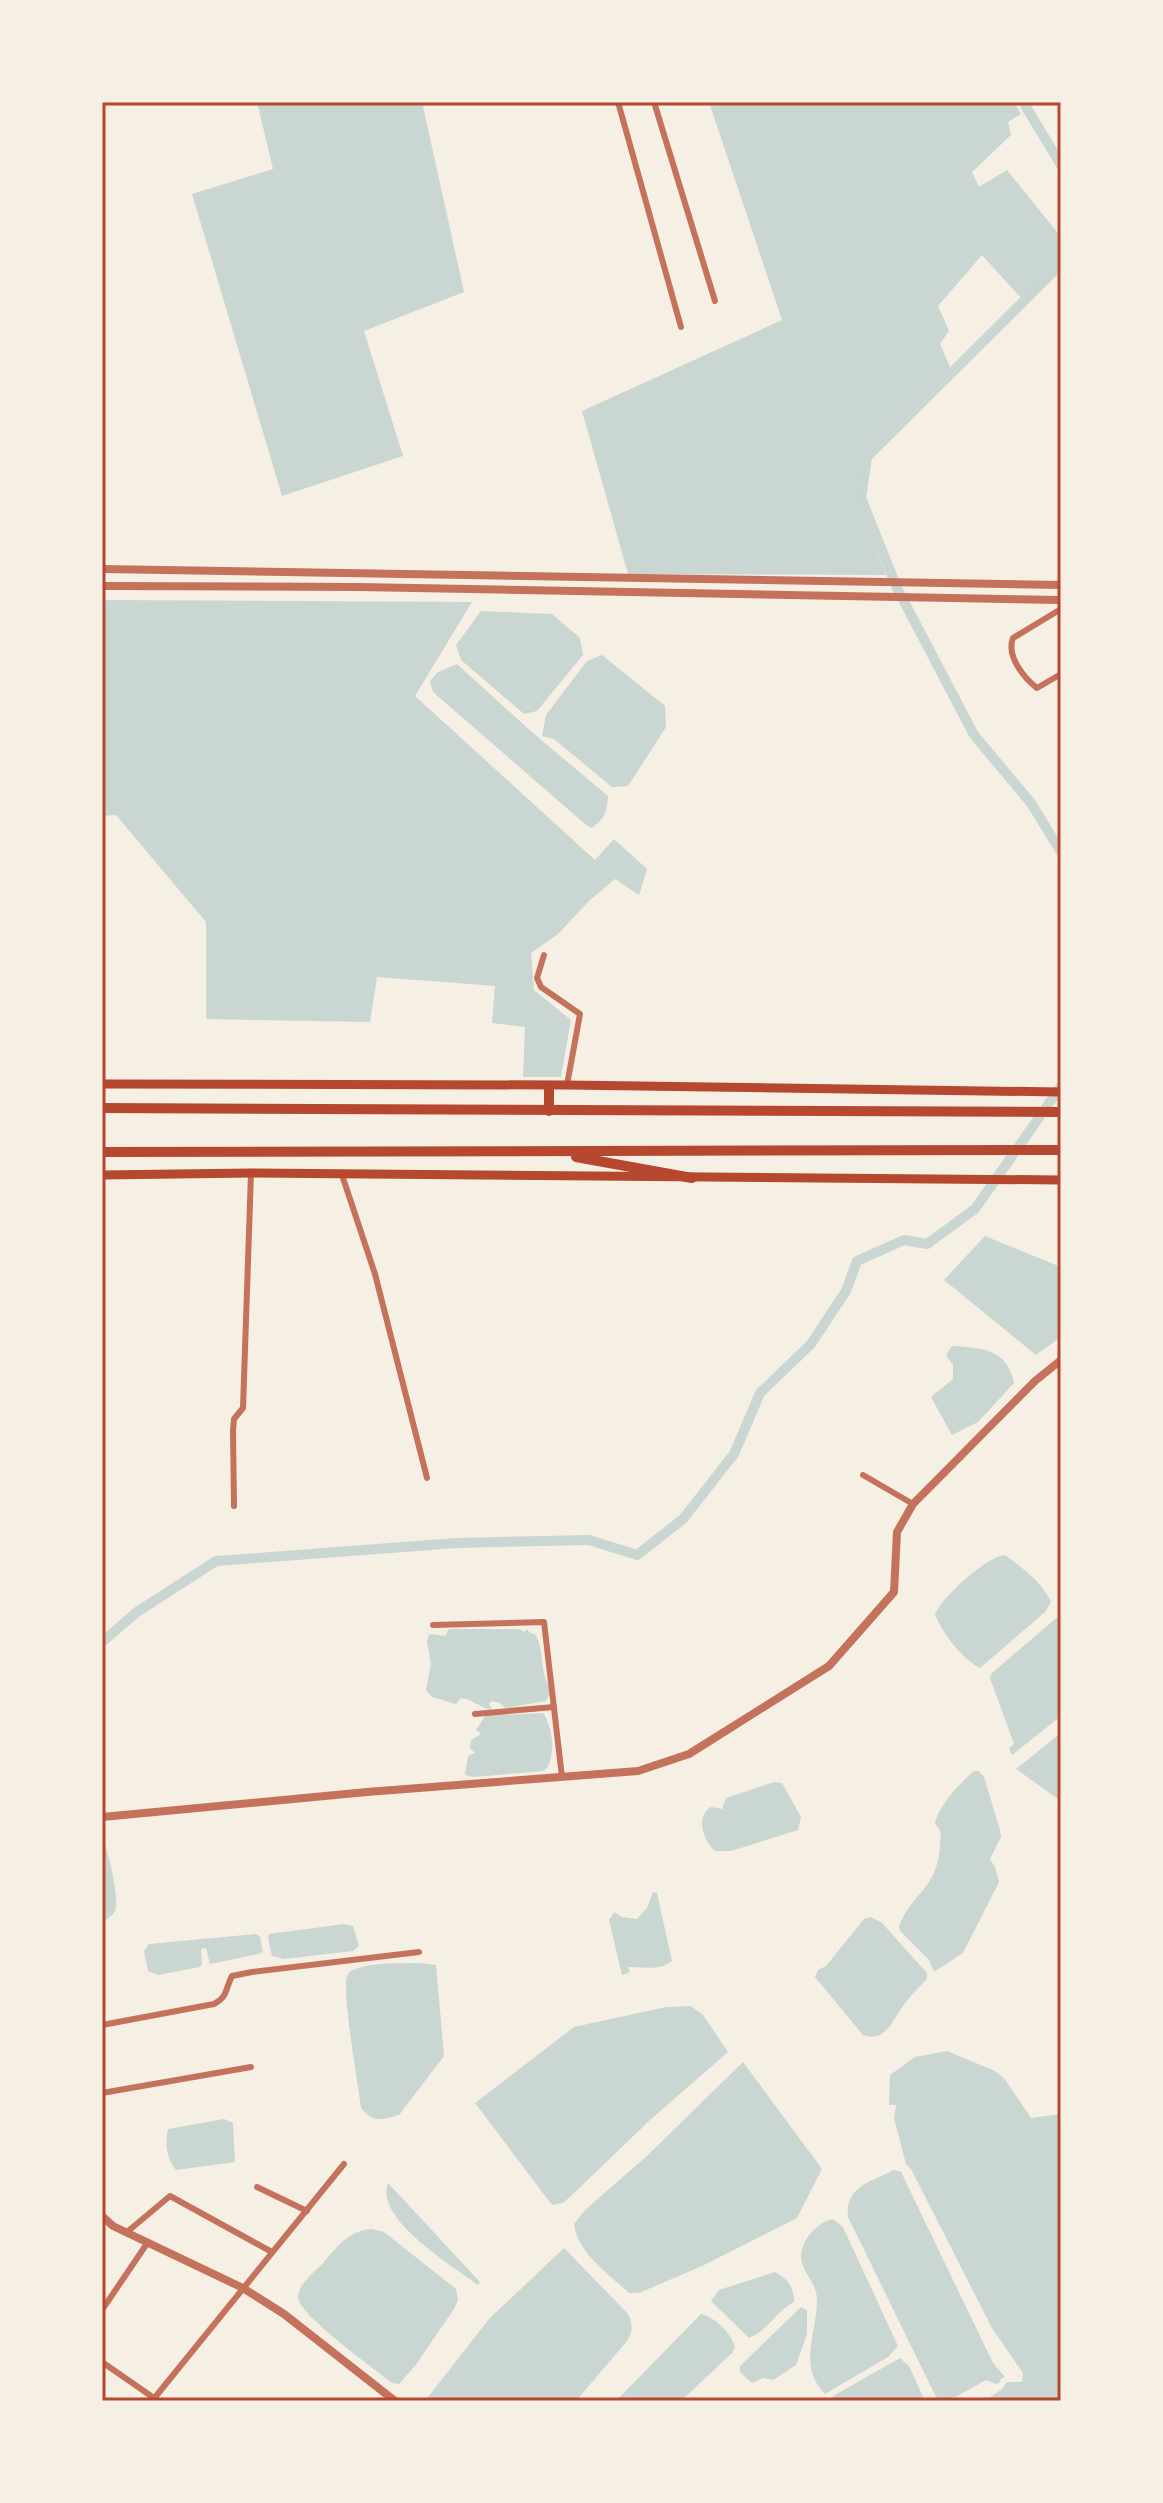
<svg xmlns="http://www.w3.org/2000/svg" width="1163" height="2503" viewBox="0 0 1163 2503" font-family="'Work Sans',sans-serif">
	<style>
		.water { fill: #c9d6d2 }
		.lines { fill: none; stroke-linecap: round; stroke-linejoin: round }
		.canal { stroke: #c9d6d2; stroke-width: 10 }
		.minor { stroke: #c5725c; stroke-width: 6 }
		.tertiary { stroke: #c5725c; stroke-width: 8 }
		.secondary { stroke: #b5482f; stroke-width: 9 }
		.trunk { stroke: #b5482f; stroke-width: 10 }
		.neatline { fill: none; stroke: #b5482f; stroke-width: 3 }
	</style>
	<rect width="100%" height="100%" fill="#f6efe4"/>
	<g class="water">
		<polygon points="257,102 422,102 464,292 364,331 403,456 282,496 192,194 273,169"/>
		<polygon points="718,102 1014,102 1021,114 1008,122 1011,135 972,172 979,187 1007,170 1061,237 1061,259 1021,298 982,255 938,306 949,331 940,344 950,367 864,453 858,502 886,575 628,574 582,411 782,320 710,105"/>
		<polygon points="102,600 472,602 415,696 595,860 614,839 647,869 639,895 615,879 589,901 558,934 531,953 534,990 571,1020 561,1077 523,1077 525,1027 492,1023 495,986 377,977 370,1022 206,1019 206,922 116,815 102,816"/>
		<polygon points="481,611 552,614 580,638 583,655 537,711 524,714 461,660 456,645"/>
		<polygon points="602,655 665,706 666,727 628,786 612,787 554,739 542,736 546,715 587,661"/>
		<path d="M457 664 534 734 608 796C607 811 605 820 591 828L585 824 433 692 430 681 438 672Z"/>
		<polygon points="985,1236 1061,1267 1061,1337 1036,1355 944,1280"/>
		<path d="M952 1346C981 1348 1007 1348 1014 1383L978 1422 952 1435 931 1397 953 1379V1365L946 1355Z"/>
		<path d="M1005 1555C1022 1567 1042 1583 1051 1602L1045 1612 980 1668C961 1658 943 1634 935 1614 943 1596 986 1557 1005 1555Z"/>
		<polygon points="1061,1614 1061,1716 1012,1755 1009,1748 1014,1744 990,1678 992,1673"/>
		<path d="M449 1629H519L524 1632 527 1629 530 1633 535 1634C546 1650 538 1675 552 1689L546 1701 505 1708 500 1703 492 1701 489 1703 492 1710C480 1708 473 1699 461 1698L456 1704 432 1697 426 1690 431 1664 427 1642 429 1634 445 1636Z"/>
		<path d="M543 1713C553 1727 557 1758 544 1771L474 1777 465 1775 468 1756 475 1753 470 1748 471 1740 481 1734 476 1730 485 1716Z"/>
		<polygon points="1061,1733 1061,1801 1016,1769"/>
		<path d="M974 1771H979L984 1777 1000 1830 1001 1837 990 1859 995 1867 999 1882 963 1953 934 1972 929 1960 900 1931 899 1926C912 1893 937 1889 940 1847 940 1837 944 1832 935 1824 938 1806 960 1783 974 1771Z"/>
		<path d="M774 1782 782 1783 801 1817 798 1830 731 1851H715C703 1840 695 1817 711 1807L722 1809 726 1798Z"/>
		<path d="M102 1836C108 1849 118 1894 116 1908 114 1915 108 1919 102 1922Z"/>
		<path d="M653 1892 657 1893 672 1961C657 1972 644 1966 628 1967L630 1972 622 1975 609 1920 614 1912 622 1917 637 1919 647 1908Z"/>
		<path d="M871 1917 881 1922 927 1973V1979C918 1988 908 1998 901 2009 891 2023 884 2043 863 2035L815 1977 818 1970 826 1966 864 1919Z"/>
		<polygon points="344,1924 353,1926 359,1946 353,1951 284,1959 272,1956 268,1938 269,1934"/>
		<polygon points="256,1934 260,1937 263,1952 258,1954 210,1964 206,1948 201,1949 202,1964 200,1967 158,1975 148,1971 144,1951 149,1944"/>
		<path d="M420 1963 436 1965 444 2056 399 2115C381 2119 374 2124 361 2108 359 2088 340 1985 348 1974 357 1962 404 1963 420 1963Z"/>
		<polygon points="691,2006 703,2015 728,2052 651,2119 572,2195 563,2203 552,2205 475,2103 574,2027 666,2007"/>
		<polygon points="947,2051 995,2071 1004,2078 1031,2118 1061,2114 1061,2401 985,2401 1002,2389 1007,2382 1022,2382 1023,2373 992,2328 911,2169 906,2164 894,2118 896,2105 889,2105 890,2075 915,2057"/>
		<path d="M743 2062 822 2169 797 2218 702 2266 639 2293H629C608 2273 578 2254 574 2224L585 2210 649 2154Z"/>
		<path d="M224 2119 233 2123 235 2162 176 2170C166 2157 165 2145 168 2129Z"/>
		<path d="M894 2170 901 2172 993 2363 1005 2377 999 2380 1001 2382 996 2384 986 2380 948 2401H938L848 2217C845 2186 871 2182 894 2170Z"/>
		<path d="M388 2183 480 2282 478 2285C453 2266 374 2219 388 2183Z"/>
		<path d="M833 2219 843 2227 898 2346 888 2357 825 2394C797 2365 817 2335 817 2300 817 2286 808 2278 803 2266 795 2246 815 2223 833 2219Z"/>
		<path d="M372 2229 384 2232 456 2289 458 2300 454 2309 415 2366 399 2384 392 2383C376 2370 297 2314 298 2297 299 2283 314 2273 323 2263 337 2247 349 2230 372 2229Z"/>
		<path d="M564 2248 628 2314C633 2325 633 2331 627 2341L576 2401H425L489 2319Z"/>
		<path d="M775 2272C788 2279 794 2287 794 2302 776 2311 768 2331 749 2338L711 2301 719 2290Z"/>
		<polygon points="801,2307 807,2310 807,2334 796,2365 773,2380 763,2378 752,2383 740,2372 740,2366"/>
		<path d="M701 2314C716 2318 730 2332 735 2347L732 2353 681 2401H616Z"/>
		<polygon points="900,2358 909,2366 925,2401 832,2401 833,2396"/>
	</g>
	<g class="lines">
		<g class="canal">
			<polyline points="1023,102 1061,165"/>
			<polyline points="1061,264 867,457 861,498 897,588 974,735 1031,803 1061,852"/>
			<polyline points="102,1642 137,1612 216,1561 457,1543 589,1540 637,1555 683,1519 734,1454 760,1393 811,1344 846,1291 857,1261 904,1240 927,1244 975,1209 1061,1086"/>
		</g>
		<g class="minor">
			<polyline points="618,102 681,327"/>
			<polyline points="654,102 715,301"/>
			<path d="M1061 609 1013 638C1006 656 1024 678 1037 688L1061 674"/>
			<polyline points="544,955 537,978 541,987 580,1014 567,1085"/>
			<polyline points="342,1175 375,1274 427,1478"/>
			<polyline points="863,1475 913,1504"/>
			<polyline points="234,1506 233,1431 234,1419 243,1408 251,1173"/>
			<polyline points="433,1625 544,1622 562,1777"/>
			<polyline points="475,1714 554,1707"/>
			<path d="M102 2025 214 2004C228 1997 225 1989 232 1976L252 1972 419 1952"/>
			<polyline points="102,2093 251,2067"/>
			<polyline points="257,2187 307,2211"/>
			<polyline points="127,2232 170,2196 272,2252"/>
			<polyline points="102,2310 148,2242"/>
			<polyline points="102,2362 154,2398"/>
			<polyline points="152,2401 344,2164"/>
		</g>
		<g class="tertiary">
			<polyline points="102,569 1061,585"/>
			<polyline points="102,586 359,587 1061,600"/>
			<polyline points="102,1817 367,1792 638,1771 689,1754 829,1666 894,1592 897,1532 913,1504 1035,1381 1061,1360"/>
			<polyline points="102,2216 113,2226 243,2288 284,2314 395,2401"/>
		</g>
		<g class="secondary">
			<polyline points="102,1084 567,1085 1061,1092"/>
			<polyline points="102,1175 251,1173 1061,1180"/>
		</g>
		<g class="trunk">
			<polyline points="102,1108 1061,1112"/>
			<polyline points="549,1111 549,1086"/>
			<polyline points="102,1152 1061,1150"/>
			<polyline points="576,1157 692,1178"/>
		</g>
	</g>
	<rect width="1163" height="2503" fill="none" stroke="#f6efe4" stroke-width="208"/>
	<rect x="104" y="104" width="955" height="2295" class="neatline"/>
</svg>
